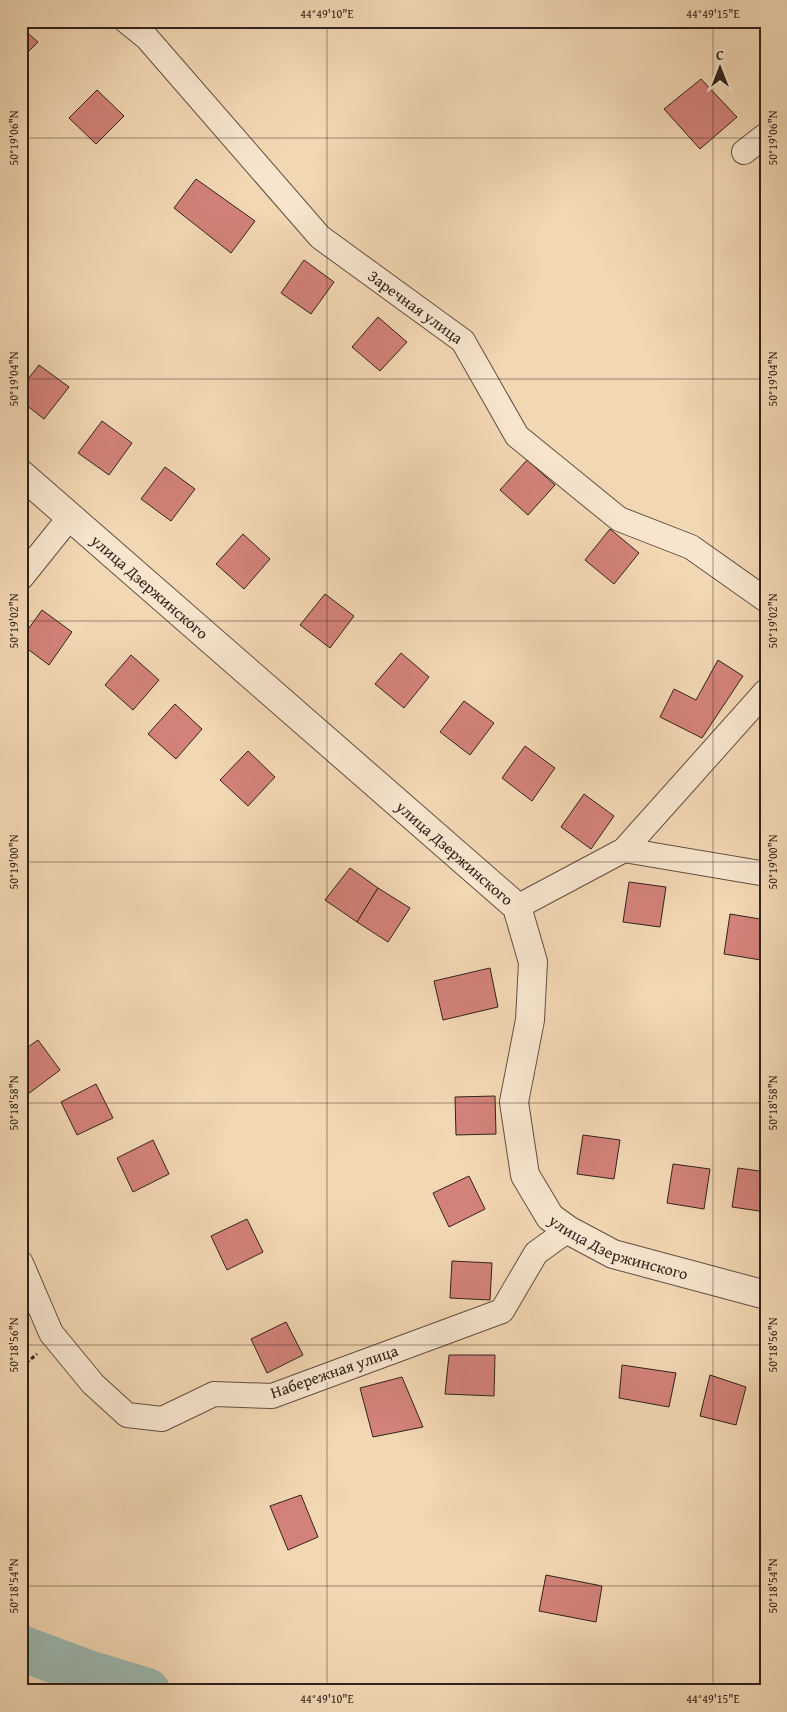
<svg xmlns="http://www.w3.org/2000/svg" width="787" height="1712" viewBox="0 0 787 1712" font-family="'Gentium Book Plus',serif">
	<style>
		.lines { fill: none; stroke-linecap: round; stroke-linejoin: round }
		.river { stroke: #9bb9b1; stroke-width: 46 }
		.building { fill: #d38279; stroke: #31221c }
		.minor-casing { stroke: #614f42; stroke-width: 26 }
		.tertiary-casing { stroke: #614f42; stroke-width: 30 }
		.path { stroke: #31221c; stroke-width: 3; stroke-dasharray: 4 2.5; stroke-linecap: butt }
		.minor { stroke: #f7e5ce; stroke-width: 24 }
		.tertiary { stroke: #f7e5ce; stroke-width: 28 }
		.ticks { fill: none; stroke: #31221c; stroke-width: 1; stroke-opacity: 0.45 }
		.labels { text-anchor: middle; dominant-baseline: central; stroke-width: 4; stroke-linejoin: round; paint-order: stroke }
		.street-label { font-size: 16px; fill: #31221c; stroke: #f7e5ce }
		.neatline { fill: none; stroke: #31221c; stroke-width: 2 }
		.ticks-label { font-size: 12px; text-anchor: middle; fill: #31221c }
	</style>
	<rect width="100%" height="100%" fill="#f2d7b3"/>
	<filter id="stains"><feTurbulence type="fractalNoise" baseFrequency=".004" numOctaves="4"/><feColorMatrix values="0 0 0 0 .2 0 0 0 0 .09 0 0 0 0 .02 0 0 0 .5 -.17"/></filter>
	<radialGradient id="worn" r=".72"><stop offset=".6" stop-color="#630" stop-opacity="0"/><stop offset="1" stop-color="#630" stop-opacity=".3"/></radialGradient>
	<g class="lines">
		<polyline class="river" points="21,1648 88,1673 147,1691"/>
	</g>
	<g class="building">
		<polygon points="21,27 38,42 21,59"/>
		<polygon points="701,79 737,117 700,149 664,109"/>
		<polygon points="97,90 124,116 96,144 69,118"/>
		<polygon points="196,179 255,221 231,253 174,208"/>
		<polygon points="304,260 334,282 311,314 281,293"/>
		<polygon points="21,290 29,298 21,307"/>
		<polygon points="378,317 407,342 380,371 352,347"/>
		<polygon points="39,365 69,387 44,419 21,401 21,388"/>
		<polygon points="102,421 132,443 109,475 78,453"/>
		<polygon points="527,460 555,485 528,515 500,490"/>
		<polygon points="165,467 195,489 171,521 141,499"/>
		<polygon points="610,529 639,553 614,584 585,560"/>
		<polygon points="243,534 270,559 244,589 216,564"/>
		<polygon points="325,594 354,616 330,648 300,625"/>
		<polygon points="42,610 72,632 49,665 21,644 21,639"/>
		<polygon points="401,653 429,677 404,708 375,684"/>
		<polygon points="131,655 159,680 133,710 105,685"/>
		<polygon points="718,660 743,676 702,738 660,717 674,689 696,700"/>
		<polygon points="464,701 494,723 470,755 440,732"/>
		<polygon points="175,704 202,729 176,759 148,734"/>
		<polygon points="525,746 555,768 532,801 502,778"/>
		<polygon points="248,751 275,777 248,806 220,780"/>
		<polygon points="584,794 614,816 591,849 561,827"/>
		<polygon points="350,868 378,888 357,922 325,900"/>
		<polygon points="629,882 666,887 660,927 623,922"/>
		<polygon points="378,888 410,908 388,942 357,922"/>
		<polygon points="730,914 766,920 761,960 724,954"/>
		<polygon points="490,968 498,1007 443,1020 434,981"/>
		<polygon points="38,1040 60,1070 28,1094 21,1085 21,1052"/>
		<polygon points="96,1084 113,1118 77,1135 61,1102"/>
		<polygon points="495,1096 496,1134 456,1135 455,1097"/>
		<polygon points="583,1135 620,1140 614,1179 577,1174"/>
		<polygon points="153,1140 169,1174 133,1192 117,1158"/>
		<polygon points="673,1164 710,1169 704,1209 667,1203"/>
		<polygon points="738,1168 766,1172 766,1212 732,1207"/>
		<polygon points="469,1176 485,1209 449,1227 433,1193"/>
		<polygon points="247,1219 263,1252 227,1270 211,1236"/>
		<polygon points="452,1261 492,1263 490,1300 450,1298"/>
		<polygon points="286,1322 303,1355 267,1373 251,1339"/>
		<polygon points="449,1355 495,1355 494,1396 445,1394"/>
		<polygon points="622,1365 676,1373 669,1407 619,1398"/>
		<polygon points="710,1375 746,1387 736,1425 700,1416"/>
		<polygon points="402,1377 423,1427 373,1437 360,1388"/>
		<polygon points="301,1495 318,1537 288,1550 270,1506"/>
		<polygon points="546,1575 602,1586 596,1622 539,1611"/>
	</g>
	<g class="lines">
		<defs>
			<g id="minor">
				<path id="s1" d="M126 21 147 38 320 237 463 341 517 436 619 519 691 547 766 600"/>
				<polyline points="744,152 766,135"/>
				<polyline points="21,578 70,517"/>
				<polyline points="624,850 766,874"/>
				<polyline points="517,907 624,850 766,691"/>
				<polyline points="21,1263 51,1333 93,1384 127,1415 162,1419 214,1394 272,1396 502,1311 536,1253 568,1230"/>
			</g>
			<g id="tertiary">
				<path id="s2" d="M21 474 517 907 533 962 530 1020 514 1102 525 1175 550 1217 568 1230 613 1254 766 1295"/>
			</g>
		</defs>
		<use href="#minor" class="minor-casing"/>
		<use href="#tertiary" class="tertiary-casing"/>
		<polyline class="path" points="21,1367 37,1354"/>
		<use href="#minor" class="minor"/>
		<use href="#tertiary" class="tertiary"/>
	</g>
	<path class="ticks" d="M327 21V1691M713 21V1691M21 138H766M21 379H766M21 621H766M21 862H766M21 1103H766M21 1345H766M21 1586H766"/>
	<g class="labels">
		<g class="street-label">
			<text stroke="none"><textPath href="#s1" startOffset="409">Заречная улица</textPath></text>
			<text stroke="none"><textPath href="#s2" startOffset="171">улица Дзержинского</textPath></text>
			<text stroke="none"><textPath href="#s2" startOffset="576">улица Дзержинского</textPath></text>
			<text stroke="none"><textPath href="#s2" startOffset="1056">улица Дзержинского</textPath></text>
			<text transform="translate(334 1371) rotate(-19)">Набережная улица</text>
		</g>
	</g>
	<rect width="787" height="1712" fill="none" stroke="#f2d7b3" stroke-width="55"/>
	<g transform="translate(720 68)" stroke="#f7e5ce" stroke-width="4" paint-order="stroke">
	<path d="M0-4L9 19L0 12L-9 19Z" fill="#31221c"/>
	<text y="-8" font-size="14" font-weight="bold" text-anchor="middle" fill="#31221c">С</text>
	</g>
	<rect x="28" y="28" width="732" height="1656" class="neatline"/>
	<g class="ticks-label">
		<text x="327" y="18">44°49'10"E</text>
		<text x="713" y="18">44°49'15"E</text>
		<text transform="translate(14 138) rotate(-90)" y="4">50°19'06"N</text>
		<text transform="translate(773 138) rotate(-90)" y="4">50°19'06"N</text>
		<text transform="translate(14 379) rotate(-90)" y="4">50°19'04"N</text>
		<text transform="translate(773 379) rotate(-90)" y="4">50°19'04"N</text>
		<text transform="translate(14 621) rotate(-90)" y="4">50°19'02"N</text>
		<text transform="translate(773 621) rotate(-90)" y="4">50°19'02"N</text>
		<text transform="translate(14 862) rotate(-90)" y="4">50°19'00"N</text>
		<text transform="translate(773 862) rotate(-90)" y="4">50°19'00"N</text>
		<text transform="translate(14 1103) rotate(-90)" y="4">50°18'58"N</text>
		<text transform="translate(773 1103) rotate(-90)" y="4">50°18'58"N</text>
		<text transform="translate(14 1345) rotate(-90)" y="4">50°18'56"N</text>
		<text transform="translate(773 1345) rotate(-90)" y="4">50°18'56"N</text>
		<text transform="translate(14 1586) rotate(-90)" y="4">50°18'54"N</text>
		<text transform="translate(773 1586) rotate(-90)" y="4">50°18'54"N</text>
		<text x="327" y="1703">44°49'10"E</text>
		<text x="713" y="1703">44°49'15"E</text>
	</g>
	<rect width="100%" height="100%" filter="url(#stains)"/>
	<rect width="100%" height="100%" fill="url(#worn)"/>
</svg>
